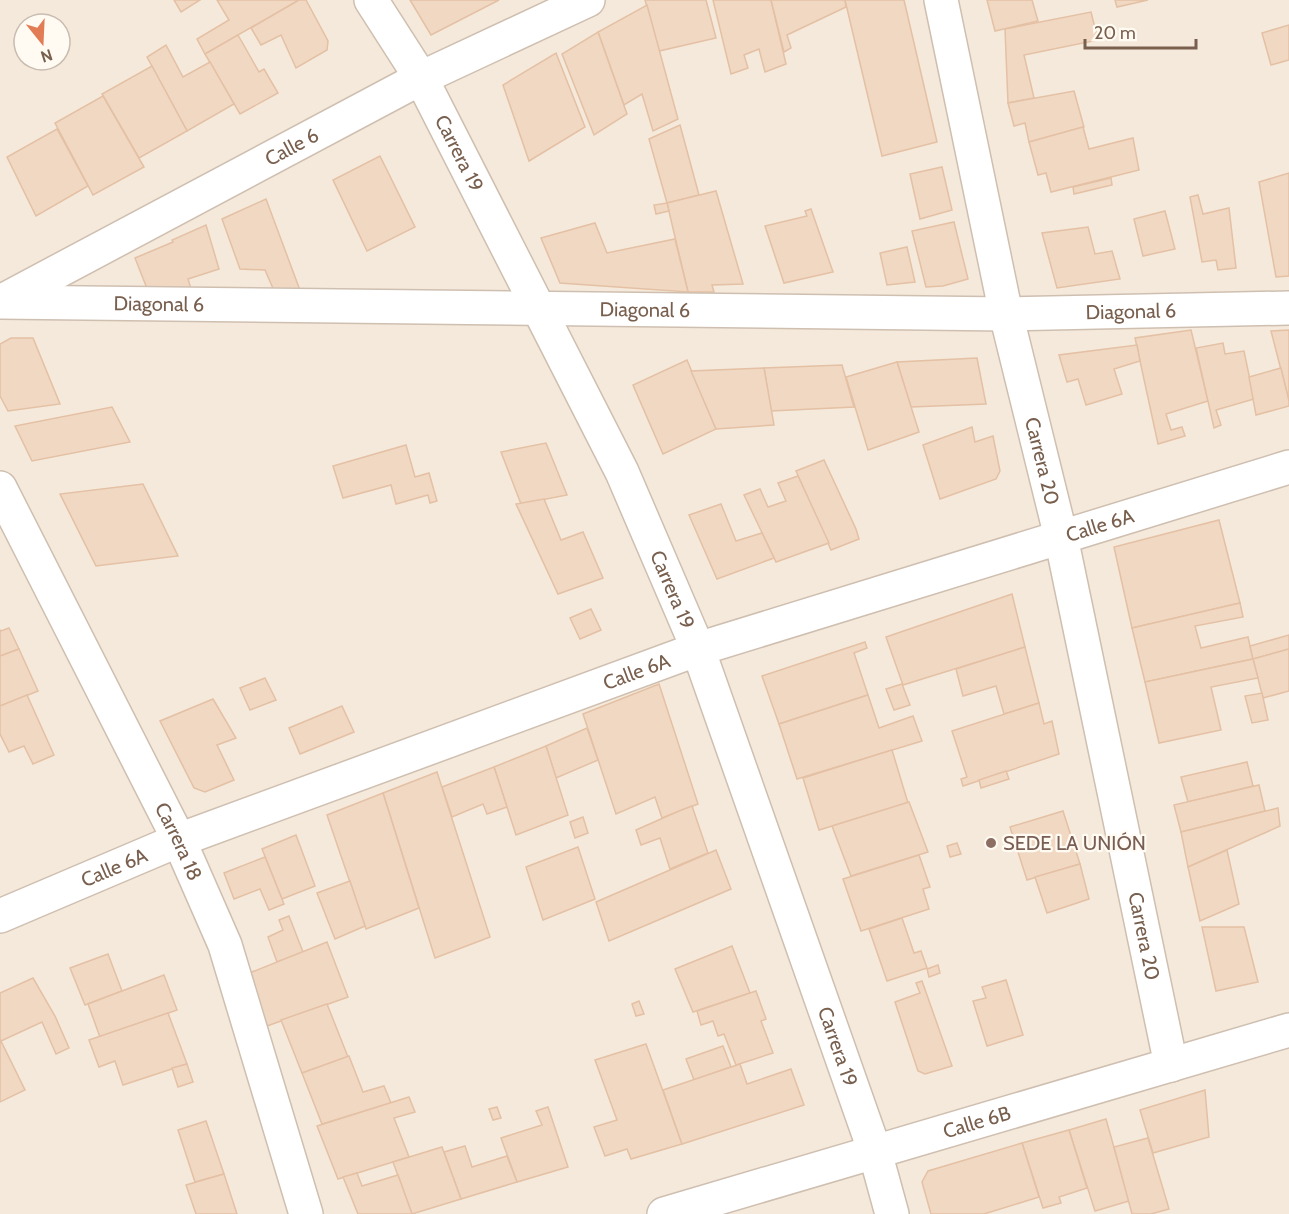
<svg xmlns="http://www.w3.org/2000/svg" width="1289" height="1214" viewBox="0 0 1289 1214" font-family="Cabin,sans-serif">
	<style>
		.residential { fill: #f4e9da; fill-rule: evenodd }
		.building { fill: #f1d8c3; stroke: #e4c0a4; stroke-width: 1.5 }
		.lines { fill: none; stroke-linecap: round; stroke-linejoin: round }
		.minor-casing { stroke: #cfbfb0; stroke-width: 36 }
		.tertiary-casing { stroke: #cfbfb0; stroke-width: 36 }
		.minor { stroke: #fff; stroke-width: 33 }
		.tertiary { stroke: #fff; stroke-width: 33 }
		.education-dot { fill: #8d6e63; stroke: #fffaf2; stroke-width: 2 }
		.labels { text-anchor: middle; dominant-baseline: central; stroke-width: 4.5; stroke-linejoin: round; paint-order: stroke }
		.street-label { font-size: 20px; fill: #785f4e; stroke: #fffaf2 }
		.education-label { font-size: 20px; fill: #785e54; stroke: #fffaf2; text-anchor: start }
	</style>
	<rect width="100%" height="100%" fill="#fcf7eb"/>
	<path class="residential" d="M0 0H1289V1214H0ZM24 24H60V60H24Z"/>
	<g class="building">
		<polygon points="174,0 200,0 181,12"/>
		<polygon points="217,0 299,0 205,54 197,39 229,20"/>
		<polygon points="299,0 306,0 328,41 327,50 296,68 281,35 261,45 251,28"/>
		<polygon points="410,0 499,0 431,35"/>
		<polygon points="645,0 706,0 716,38 659,51"/>
		<polygon points="713,0 771,0 786,64 765,72 759,49 744,55 748,68 731,74"/>
		<polygon points="771,0 845,0 846,7 787,35 791,48 784,52"/>
		<polygon points="845,0 904,0 937,142 882,156"/>
		<polygon points="987,0 1032,0 1038,21 995,31"/>
		<polygon points="1115,0 1148,0 1117,7"/>
		<polygon points="647,5 678,119 653,131 642,94 624,105 598,32"/>
		<polygon points="1091,12 1098,40 1024,55 1034,98 1008,103 1005,29"/>
		<polygon points="1289,25 1289,60 1271,65 1262,33"/>
		<polygon points="598,32 627,114 594,135 562,54"/>
		<polygon points="238,35 259,72 264,69 278,93 240,114 205,54"/>
		<polygon points="166,45 183,77 210,62 234,104 187,131 147,57"/>
		<polygon points="556,53 585,127 529,161 503,85"/>
		<polygon points="152,66 187,131 139,158 102,94"/>
		<polygon points="1074,91 1084,127 1029,142 1025,123 1014,126 1008,103"/>
		<polygon points="103,96 144,167 93,195 55,123"/>
		<polygon points="680,125 699,195 667,203 649,139"/>
		<polygon points="1083,127 1089,149 1133,138 1139,170 1051,192 1046,173 1038,175 1029,142"/>
		<polygon points="57,129 88,186 36,216 7,157"/>
		<polygon points="380,156 415,227 367,251 333,180"/>
		<polygon points="942,167 952,210 920,219 910,174"/>
		<polygon points="1289,173 1289,276 1276,277 1259,182"/>
		<polygon points="1111,178 1112,185 1074,194 1073,187"/>
		<polygon points="716,191 743,284 712,285 714,292 688,292 667,203"/>
		<polygon points="1198,195 1203,214 1229,208 1236,268 1218,270 1216,260 1202,262 1190,197"/>
		<polygon points="266,199 301,293 275,293 265,270 240,269 222,219"/>
		<polygon points="667,203 669,211 656,214 654,205"/>
		<polygon points="811,209 833,272 784,283 765,226 807,216 805,211"/>
		<polygon points="1165,211 1175,249 1143,256 1134,219"/>
		<polygon points="954,222 968,279 943,286 926,287 912,231"/>
		<polygon points="595,223 607,253 675,239 688,292 560,283 541,238"/>
		<polygon points="206,225 219,269 188,279 192,292 148,291 135,258 173,242 172,240"/>
		<polygon points="1088,227 1095,254 1112,251 1120,279 1057,288 1042,233"/>
		<polygon points="907,247 915,282 887,285 880,253"/>
		<polygon points="1191,330 1208,401 1166,414 1171,430 1182,427 1185,436 1158,444 1135,338"/>
		<polygon points="1289,330 1289,401 1271,331"/>
		<polygon points="11,338 33,338 60,404 8,411 0,396 0,344"/>
		<polygon points="1223,343 1225,354 1244,351 1254,399 1216,410 1221,425 1214,428 1196,348"/>
		<polygon points="1137,345 1140,361 1114,369 1122,394 1086,405 1078,379 1067,382 1059,355"/>
		<polygon points="977,358 986,404 911,407 897,362"/>
		<polygon points="687,360 716,429 663,454 633,385"/>
		<polygon points="897,362 919,432 868,450 846,377"/>
		<polygon points="842,365 854,407 771,411 764,368"/>
		<polygon points="764,368 774,425 716,429 691,371"/>
		<polygon points="1281,368 1289,401 1289,406 1256,415 1249,377"/>
		<polygon points="112,407 130,442 32,461 15,426"/>
		<polygon points="972,427 975,442 993,436 1000,471 996,479 940,499 923,445"/>
		<polygon points="546,443 567,495 521,504 501,452"/>
		<polygon points="406,445 415,477 429,473 437,501 430,503 428,495 396,504 391,485 343,498 333,466"/>
		<polygon points="824,460 856,529 859,539 831,550 796,471"/>
		<polygon points="798,476 829,543 776,562 744,495 760,489 768,507 786,501 778,483"/>
		<polygon points="143,484 178,556 96,566 60,494"/>
		<polygon points="544,499 561,540 583,532 603,578 558,594 516,504"/>
		<polygon points="721,504 736,541 762,533 774,558 717,579 689,515"/>
		<polygon points="1219,520 1240,603 1132,628 1114,547"/>
		<polygon points="1012,594 1025,647 903,685 886,637"/>
		<polygon points="1240,603 1243,617 1195,626 1201,648 1248,637 1253,659 1145,682 1132,628"/>
		<polygon points="591,609 601,630 580,639 570,618"/>
		<polygon points="9,628 19,649 0,656 0,630 1,631"/>
		<polygon points="1289,635 1289,649 1253,659 1250,646"/>
		<polygon points="865,642 867,648 854,653 868,695 779,724 762,676"/>
		<polygon points="1025,647 1039,703 1004,714 996,686 963,696 956,669"/>
		<polygon points="19,649 38,691 0,706 0,656"/>
		<polygon points="1289,649 1289,691 1263,698 1253,659"/>
		<polygon points="1253,659 1258,678 1211,687 1221,730 1159,743 1145,682"/>
		<polygon points="265,678 276,700 250,710 240,688"/>
		<polygon points="659,684 698,804 662,818 655,797 616,814 583,714"/>
		<polygon points="902,684 910,705 894,710 886,689"/>
		<polygon points="1262,693 1268,720 1252,723 1245,696"/>
		<polygon points="27,695 54,755 33,764 24,746 9,752 0,734 0,706"/>
		<polygon points="868,695 879,728 913,716 922,741 797,779 779,724"/>
		<polygon points="213,699 236,738 217,745 234,780 205,792 194,788 160,721"/>
		<polygon points="1039,703 1044,724 1052,721 1059,754 963,786 961,779 967,777 952,731"/>
		<polygon points="342,706 354,732 300,754 289,728"/>
		<polygon points="587,728 598,760 556,778 546,746"/>
		<polygon points="546,746 568,815 516,835 494,767"/>
		<polygon points="892,750 908,803 819,830 803,778"/>
		<polygon points="1247,762 1253,786 1188,802 1181,777"/>
		<polygon points="494,767 507,807 487,814 483,804 452,817 442,787"/>
		<polygon points="1006,771 1009,779 981,788 979,780"/>
		<polygon points="437,772 490,937 435,958 383,793"/>
		<polygon points="1259,785 1265,811 1181,832 1174,805"/>
		<polygon points="383,793 419,908 366,929 327,815"/>
		<polygon points="909,802 928,852 851,876 832,826"/>
		<polygon points="692,806 708,853 670,869 660,838 641,845 636,830 679,811"/>
		<polygon points="1278,808 1280,826 1188,867 1181,832"/>
		<polygon points="1063,811 1080,864 1027,880 1010,827"/>
		<polygon points="583,817 588,833 575,838 570,822"/>
		<polygon points="296,835 315,886 282,899 262,849"/>
		<polygon points="957,843 961,854 950,857 947,846"/>
		<polygon points="578,847 595,899 543,920 526,867"/>
		<polygon points="716,850 731,889 609,941 596,902"/>
		<polygon points="1227,850 1239,904 1200,921 1188,867"/>
		<polygon points="919,855 930,887 923,889 929,909 861,931 843,879"/>
		<polygon points="265,857 284,904 269,910 260,889 234,899 224,873"/>
		<polygon points="1080,864 1089,899 1047,913 1035,877"/>
		<polygon points="350,881 365,926 335,939 317,893"/>
		<polygon points="289,916 303,952 277,962 268,937 283,930 279,920"/>
		<polygon points="902,918 914,953 921,951 927,968 887,981 869,929"/>
		<polygon points="1202,927 1244,927 1258,982 1216,991"/>
		<polygon points="327,942 348,997 267,1026 247,974"/>
		<polygon points="732,946 750,993 693,1012 675,969"/>
		<polygon points="108,954 122,991 85,1005 70,968"/>
		<polygon points="938,965 940,973 929,977 927,969"/>
		<polygon points="164,975 177,1010 100,1037 88,1004"/>
		<polygon points="33,978 55,1016 69,1048 56,1054 42,1022 1,1041 0,1039 0,993"/>
		<polygon points="1006,980 1023,1035 987,1046 973,1001 986,998 982,987"/>
		<polygon points="922,981 952,1066 925,1074 918,1071 895,1002 920,993 916,983"/>
		<polygon points="756,991 766,1019 761,1021 773,1053 736,1065 724,1034 718,1036 713,1021 701,1025 697,1011"/>
		<polygon points="639,1001 644,1014 636,1016 632,1004"/>
		<polygon points="327,1004 348,1057 302,1073 281,1020"/>
		<polygon points="168,1013 187,1064 123,1085 115,1061 99,1067 89,1040"/>
		<polygon points="0,1039 25,1090 0,1102"/>
		<polygon points="646,1044 682,1144 631,1159 627,1149 605,1156 594,1127 617,1120 595,1060"/>
		<polygon points="723,1046 731,1067 694,1080 686,1059"/>
		<polygon points="349,1056 363,1092 384,1086 391,1103 322,1124 302,1073"/>
		<polygon points="187,1064 193,1082 178,1087 172,1068"/>
		<polygon points="740,1064 747,1084 791,1069 804,1105 682,1144 663,1090"/>
		<polygon points="1205,1090 1209,1137 1153,1153 1140,1110"/>
		<polygon points="409,1097 415,1112 394,1118 409,1157 338,1179 317,1126"/>
		<polygon points="497,1107 501,1118 493,1120 489,1109"/>
		<polygon points="548,1107 568,1167 517,1182 501,1138 542,1125 536,1111"/>
		<polygon points="1106,1119 1129,1201 1095,1211 1069,1130"/>
		<polygon points="206,1121 224,1174 195,1182 178,1130"/>
		<polygon points="1069,1130 1087,1188 1059,1197 1061,1203 1043,1208 1022,1143"/>
		<polygon points="1148,1138 1169,1209 1151,1214 1132,1214 1114,1147"/>
		<polygon points="1022,1143 1039,1197 984,1214 931,1214 922,1182 928,1171"/>
		<polygon points="465,1146 472,1167 507,1156 517,1182 461,1199 444,1152"/>
		<polygon points="442,1147 461,1199 412,1214 393,1162"/>
		<polygon points="357,1173 362,1186 398,1175 412,1214 358,1214 343,1177"/>
		<polygon points="224,1174 237,1214 196,1214 186,1185"/>
	</g>
	<g class="lines">
		<defs>
			<g id="minor">
				<path id="s1" d="M371 0 421 78 622 472 698 649 875 1152 892 1214"/>
				<path id="s2" d="M941 0 1006 314 1061 537 1171 1065"/>
				<path id="s3" d="M4 300 421 78 588 0"/>
				<path id="s4" d="M0 302 1006 314 1289 308"/>
				<path id="s5" d="M0 916 179 840 698 649 1289 467"/>
				<path id="s6" d="M664 1214 1289 1030"/>
			</g>
			<g id="tertiary">
				<path id="s7" d="M0 488 179 840 225 945 306 1214"/>
			</g>
		</defs>
		<use href="#minor" class="minor-casing"/>
		<use href="#tertiary" class="tertiary-casing"/>
		<use href="#minor" class="minor"/>
		<use href="#tertiary" class="tertiary"/>
	</g>
	<circle class="education-dot" cx="991" cy="843" r="6"/>
	<g class="labels">
		<g class="street-label">
			<text stroke="none"><textPath href="#s3" startOffset="326">Calle 6</textPath></text>
			<text stroke="none"><textPath href="#s1" startOffset="177">Carrera 19</textPath></text>
			<text stroke="none"><textPath href="#s4" startOffset="159">Diagonal 6</textPath></text>
			<text stroke="none"><textPath href="#s4" startOffset="645">Diagonal 6</textPath></text>
			<text stroke="none"><textPath href="#s4" startOffset="1131">Diagonal 6</textPath></text>
			<text stroke="none"><textPath href="#s2" startOffset="472">Carrera 20</textPath></text>
			<text stroke="none"><textPath href="#s5" startOffset="1168">Calle 6A</textPath></text>
			<text stroke="none"><textPath href="#s1" startOffset="663">Carrera 19</textPath></text>
			<text stroke="none"><textPath href="#s5" startOffset="682">Calle 6A</textPath></text>
			<text stroke="none"><textPath href="#s7" startOffset="396">Carrera 18</textPath></text>
			<text stroke="none"><textPath href="#s5" startOffset="124">Calle 6A</textPath></text>
			<text stroke="none"><textPath href="#s2" startOffset="958">Carrera 20</textPath></text>
			<text stroke="none"><textPath href="#s1" startOffset="1149">Carrera 19</textPath></text>
			<text stroke="none"><textPath href="#s6" startOffset="326">Calle 6B</textPath></text>
		</g>
		<g class="education-label">
			<text x="1003" y="843">SEDE LA UNIÓN</text>
		</g>
	</g>
	<g transform="translate(42 42) rotate(162)"><circle r="28" fill="#fffaf2" stroke="#c9bcb0" stroke-width="1.5"/>
	<path d="M0-4.5L10 22L0 15L-10 22Z" fill="#e27c54"/>
	<text y="-9" font-size="16" font-weight="bold" text-anchor="middle" fill="#785f4e">N</text>
	</g>
	<path d="M1085 39v9h111v-9" fill="none" stroke="#785f4e" stroke-width="3"/>
	<text x="1094" y="39" font-size="18" fill="#785f4e" stroke="#fffaf2" stroke-width="4.5" paint-order="stroke">20 m</text>
</svg>
